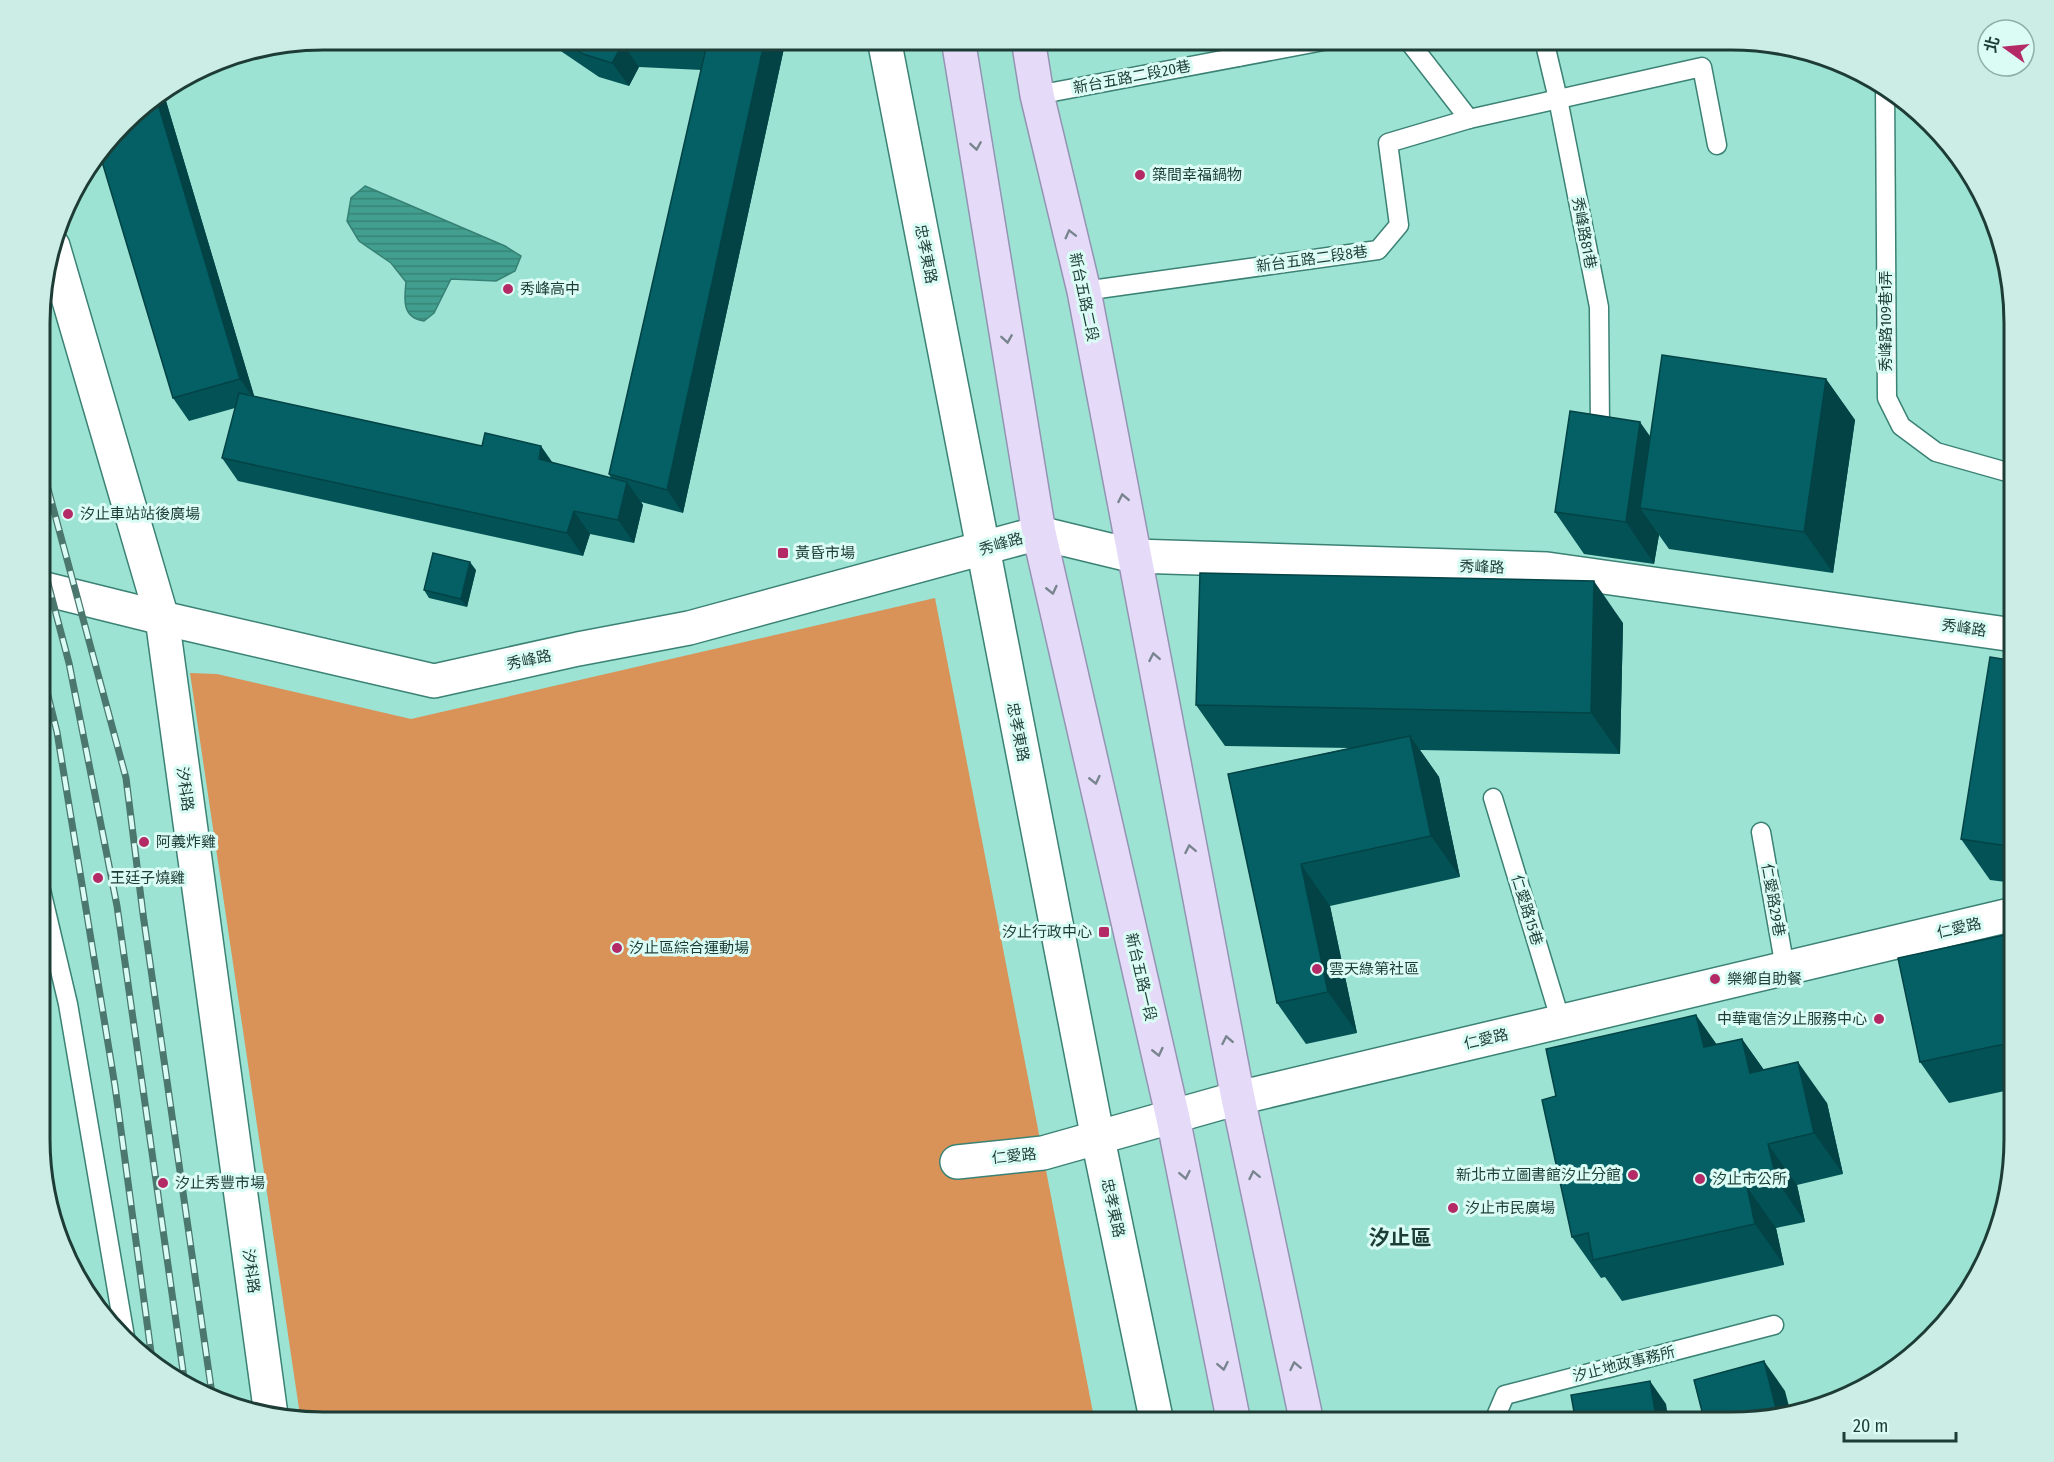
<svg xmlns="http://www.w3.org/2000/svg" width="2054" height="1462" viewBox="0 0 2054 1462" font-family="'Fira Sans Condensed','Noto Sans TC',sans-serif">
	<style>
		.grass { fill: #d99257 }
		.water { fill: url(#water-rules); stroke: #378174; stroke-width: 1.5 }
		.lines { fill: none; stroke-linecap: round; stroke-linejoin: round }
		.service-casing { stroke: #3b8275; stroke-width: 21 }
		.minor-casing { stroke: #3b8275; stroke-width: 36 }
		.primary-casing { stroke: #9494b2; stroke-width: 36 }
		.service { stroke: #fff; stroke-width: 18 }
		.minor { stroke: #fff; stroke-width: 33 }
		.primary { stroke: #e5dbf9; stroke-width: 33 }
		.rail-casing { stroke: #4b776e; stroke-width: 7 }
		.rail { stroke: #dafcf4; stroke-width: 4.5; stroke-dasharray: 14; stroke-linecap: butt }
		.wall { fill: #035356 }
		.shaded-wall { fill: #034346 }
		.building { fill: #046064; stroke: #034346; stroke-width: 1.5 }
		.oneway { stroke: #78848e }
		.poi-dot { fill: #b42a66; stroke: #dafcf4; stroke-width: 2 }
		.labels { text-anchor: middle; dominant-baseline: central; stroke-width: 6; stroke-linejoin: round; paint-order: stroke }
		.street-label { font-size: 15px; fill: #1e3c36; stroke: #dafcf4 }
		.poi-label { font-size: 15px; fill: #1e3c36; stroke: #dafcf4; text-anchor: start }
		.district-label { font-size: 21px; font-weight: bold; fill: #1e3c36; stroke: #dafcf4 }
		.rim { fill: none; stroke: #1e3c36; stroke-width: 3 }
	</style>
	<defs>
		<pattern id="water-rules" width="6" height="5" patternUnits="userSpaceOnUse" patternTransform="scale(1.5)"><rect width="6" height="5" fill="#429f8f"/><path d="M0 2.5h6" fill="none" stroke="#378376"/></pattern>
	</defs>
	<rect width="100%" height="100%" fill="#9ce3d4"/>
	<polygon class="grass" points="935,598 1095,1423 301,1422 190,673 217,674 411,719"/>
	<path class="water" d="M365 186 505 246 521 256 515 271 496 281 451 279 434 313 424 321C402 318 404 300 406 282L391 263 359 241 347 221 351 198Z"/>
	<g class="lines">
		<defs>
			<g id="service">
				<polyline points="1235,39 1238,57"/>
				<polyline points="1407,39 1469,119 1702,67 1717,145"/>
				<polyline points="1544,40 1558,99 1599,307 1600,428"/>
				<polyline points="1885,87 1887,398 1901,426 1936,452 2014,474"/>
				<polyline points="1037,95 1334,39"/>
				<polyline points="1084,291 1378,250 1399,225 1388,143 1469,119"/>
				<polyline points="1493,798 1561,1022"/>
				<polyline points="1761,832 1785,968"/>
				<polyline points="41,890 68,1004 125,1337"/>
				<polyline points="1493,1423 1505,1395 1774,1325"/>
			</g>
			<g id="minor">
				<polyline points="884,39 1098,1139 1157,1423"/>
				<polyline points="53,246 162,618 271,1415"/>
				<polyline points="41,588 162,618 434,681 578,649 689,628 1039,533 1134,556 1547,569 2014,635"/>
				<polyline points="957,1162 1043,1153 1238,1098 2014,914"/>
			</g>
			<g id="primary">
				<polyline points="958,39 1039,533 1173,1118 1234,1423"/>
				<polyline points="1028,39 1037,95 1084,291 1238,1098 1307,1423"/>
			</g>
		</defs>
		<use href="#service" class="service-casing"/>
		<use href="#minor" class="minor-casing"/>
		<use href="#primary" class="primary-casing"/>
		<use href="#service" class="service"/>
		<use href="#minor" class="minor"/>
		<use href="#primary" class="primary"/>
		<defs>
			<g id="rail">
				<polyline points="41,463 126,778 143,914 213,1401"/>
				<polyline points="41,557 69,663 117,906 185,1385"/>
				<polyline points="41,667 57,732 115,1086 153,1367"/>
			</g>
		</defs>
		<use href="#rail" class="rail-casing"/>
		<use href="#rail" class="rail"/>
	</g>
	<g class="wall">
		<polygon points="543,39 786,39 683,513 641,502 643,505 634,543 590,534 583,556 238,481 222,458 235,408 189,421 173,398 135,109 184,79 184,82 166,101 254,396 553,463 611,478 609,474 702,70 639,67 629,86 599,77"/>
		<polygon points="1826,379 1855,420 1833,573 1669,549 1659,535 1654,564 1584,554 1555,512 1650,436"/>
		<polygon points="476,570 467,607 429,598 424,590"/>
		<polygon points="1623,623 1620,754 1420,750 1439,777 1460,877 1330,906 1357,1033 1306,1044 1277,1003 1228,774 1350,748 1225,746 1196,705"/>
		<polygon points="2014,661 2014,883 1990,880 1961,839"/>
		<polygon points="2014,933 2014,1089 1949,1103 1920,1062"/>
		<polygon points="1742,1039 1764,1070 1827,1103 1843,1174 1797,1185 1805,1222 1776,1228 1784,1265 1622,1301 1605,1277 1601,1278 1572,1237 1556,1096 1717,1044"/>
	</g>
	<g class="shaded-wall">
		<polygon points="703,39 725,39 717,70 701,47"/>
		<polygon points="765,39 786,39 683,513 667,490"/>
		<polygon points="623,44 639,67 629,86 612,63"/>
		<polygon points="184,79 184,82 166,101 256,402 240,379 156,97"/>
		<polygon points="1826,379 1855,420 1833,573 1804,532"/>
		<polygon points="1640,422 1669,463 1640,508 1659,535 1654,564 1626,522"/>
		<polygon points="541,446 557,469 539,459"/>
		<polygon points="627,482 643,505 634,543 618,520"/>
		<polygon points="574,511 590,534 583,556 567,533"/>
		<polygon points="470,562 476,570 467,607 461,599"/>
		<polygon points="1594,581 1623,623 1620,754 1591,713"/>
		<polygon points="1410,736 1439,777 1460,877 1431,836"/>
		<polygon points="1301,864 1330,906 1357,1033 1328,992"/>
		<polygon points="1696,1015 1725,1056 1704,1047"/>
		<polygon points="1742,1039 1771,1080 1750,1073"/>
		<polygon points="1798,1062 1827,1103 1843,1174 1814,1133"/>
		<polygon points="1768,1144 1797,1185 1805,1222 1777,1181"/>
		<polygon points="1747,1187 1776,1228 1784,1265 1755,1224"/>
		<polygon points="1764,1361 1785,1391 1790,1410 1777,1412"/>
		<polygon points="1650,1381 1666,1404 1669,1423 1657,1423"/>
	</g>
	<g class="building">
		<polygon points="561,39 703,39 701,47 623,44 612,63 583,54"/>
		<polygon points="708,39 765,39 667,490 609,474"/>
		<polygon points="156,97 240,379 173,398 100,155 135,109"/>
		<polygon points="1662,355 1826,379 1804,532 1640,508"/>
		<polygon points="239,393 482,446 485,433 541,446 539,459 627,482 618,520 574,511 567,533 222,458"/>
		<polygon points="1570,411 1640,422 1626,522 1555,512"/>
		<polygon points="433,553 470,562 461,599 424,590"/>
		<polygon points="1200,573 1594,581 1591,713 1196,705"/>
		<polygon points="1990,657 2014,661 2014,847 1961,839"/>
		<polygon points="1410,736 1431,836 1301,864 1328,992 1277,1003 1228,774"/>
		<polygon points="2014,933 2014,1042 1920,1062 1898,958"/>
		<polygon points="1696,1015 1704,1047 1742,1039 1750,1073 1798,1062 1814,1133 1768,1144 1777,1181 1747,1187 1755,1224 1593,1260 1588,1233 1572,1237 1542,1100 1556,1096 1546,1049"/>
		<polygon points="1764,1361 1777,1412 1732,1423 1705,1423 1694,1380"/>
		<polygon points="1650,1381 1657,1423 1576,1423 1571,1395"/>
	</g>
	<defs><path id="oneway-chevron" d="M-2-3.5L2.5 0L-2 3.5" fill="none" stroke-width="1.6" stroke-linecap="round" stroke-linejoin="round" transform="scale(1.5)"/></defs>
	<g class="oneway">
		<use href="#oneway-chevron" transform="translate(976 146) rotate(81)"/>
		<use href="#oneway-chevron" transform="translate(1070 234) rotate(-104)"/>
		<use href="#oneway-chevron" transform="translate(1007 339) rotate(81)"/>
		<use href="#oneway-chevron" transform="translate(1123 498) rotate(-101)"/>
		<use href="#oneway-chevron" transform="translate(1052 590) rotate(77)"/>
		<use href="#oneway-chevron" transform="translate(1154 657) rotate(-101)"/>
		<use href="#oneway-chevron" transform="translate(1095 780) rotate(77)"/>
		<use href="#oneway-chevron" transform="translate(1190 849) rotate(-101)"/>
		<use href="#oneway-chevron" transform="translate(1227 1040) rotate(-101)"/>
		<use href="#oneway-chevron" transform="translate(1158 1052) rotate(77)"/>
		<use href="#oneway-chevron" transform="translate(1185 1175) rotate(79)"/>
		<use href="#oneway-chevron" transform="translate(1254 1175) rotate(-102)"/>
		<use href="#oneway-chevron" transform="translate(1223 1366) rotate(79)"/>
		<use href="#oneway-chevron" transform="translate(1295 1366) rotate(-102)"/>
	</g>
	<g class="poi-dot">
		<circle cx="1140" cy="175" r="6"/>
		<circle cx="508" cy="289" r="6"/>
		<circle cx="68" cy="514" r="6"/>
		<rect x="777" y="547" width="12" height="12" rx="3"/>
		<circle cx="144" cy="842" r="6"/>
		<circle cx="98" cy="878" r="6"/>
		<rect x="1098" y="926" width="12" height="12" rx="3"/>
		<circle cx="617" cy="948" r="6"/>
		<circle cx="1317" cy="969" r="6"/>
		<circle cx="1715" cy="979" r="6"/>
		<circle cx="1879" cy="1019" r="6"/>
		<circle cx="1633" cy="1175" r="6"/>
		<circle cx="1700" cy="1179" r="6"/>
		<circle cx="163" cy="1183" r="6"/>
		<circle cx="1453" cy="1208" r="6"/>
	</g>
	<g class="labels">
		<g class="street-label">
			<text transform="translate(1132 77) rotate(-11)">新台五路二段20巷</text>
			<text transform="translate(1584 233) rotate(79)">秀峰路81巷</text>
			<text transform="translate(926 254) rotate(79)">忠孝東路</text>
			<text transform="translate(1312 259) rotate(-8)">新台五路二段8巷</text>
			<text transform="translate(1084 297) rotate(78)">新台五路二段</text>
			<text transform="translate(1886 321) rotate(-90)">秀峰路109巷1弄</text>
			<text transform="translate(1001 544) rotate(-16)">秀峰路</text>
			<text transform="translate(1482 567) rotate(2)">秀峰路</text>
			<text transform="translate(1964 628) rotate(8)">秀峰路</text>
			<text transform="translate(529 660) rotate(-12)">秀峰路</text>
			<text transform="translate(1018 732) rotate(79)">忠孝東路</text>
			<text transform="translate(185 789) rotate(82)">汐科路</text>
			<text transform="translate(1773 900) rotate(80)">仁愛路29巷</text>
			<text transform="translate(1527 910) rotate(73)">仁愛路15巷</text>
			<text transform="translate(1959 928) rotate(-13)">仁愛路</text>
			<text transform="translate(1141 977) rotate(77)">新台五路一段</text>
			<text transform="translate(1486 1039) rotate(-13)">仁愛路</text>
			<text transform="translate(1014 1156) rotate(-6)">仁愛路</text>
			<text transform="translate(1113 1208) rotate(78)">忠孝東路</text>
			<text transform="translate(251 1271) rotate(82)">汐科路</text>
			<text transform="translate(1624 1364) rotate(-14)">汐止地政事務所</text>
		</g>
		<g class="poi-label">
			<text x="1152" y="175">築間幸福鍋物</text>
			<text x="520" y="289">秀峰高中</text>
			<text x="80" y="514">汐止車站站後廣場</text>
			<text x="795" y="553">黃昏市場</text>
			<text x="156" y="842">阿義炸雞</text>
			<text x="110" y="878">王廷子燒雞</text>
			<text x="1092" y="932" text-anchor="end">汐止行政中心</text>
			<text x="629" y="948">汐止區綜合運動場</text>
			<text x="1329" y="969">雲天綠第社區</text>
			<text x="1727" y="979">樂鄉自助餐</text>
			<text x="1867" y="1019" text-anchor="end">中華電信汐止服務中心</text>
			<text x="1621" y="1175" text-anchor="end">新北市立圖書館汐止分館</text>
			<text x="1712" y="1179">汐止市公所</text>
			<text x="175" y="1183">汐止秀豐市場</text>
			<text x="1465" y="1208">汐止市民廣場</text>
		</g>
		<g class="district-label">
			<text x="1400" y="1238">汐止區</text>
		</g>
	</g>
	<path d="M0 0H2054V1462H0ZM323 50H1731A273 273 0 0 1 2004 323V1139A273 273 0 0 1 1731 1412H323A273 273 0 0 1 50 1139V323A273 273 0 0 1 323 50Z" fill="#cbede5" fill-rule="evenodd"/>
	<path class="rim" d="M323 50H1731A273 273 0 0 1 2004 323V1139A273 273 0 0 1 1731 1412H323A273 273 0 0 1 50 1139V323A273 273 0 0 1 323 50Z"/>
	<g transform="translate(2006 48) rotate(285)"><circle r="28" fill="#dafcf4" stroke="#8fafa8" stroke-width="1.5"/>
	<path d="M0-4.5L10 22L0 15L-10 22Z" fill="#b42a66"/>
	<text y="-9" font-size="16" font-weight="bold" text-anchor="middle" fill="#1e3c36">北</text>
	</g>
	<path d="M1844 1432v9h112v-9" fill="none" stroke="#1e3c36" stroke-width="3"/>
	<text x="1853" y="1432" font-size="18" fill="#1e3c36" stroke="#dafcf4" stroke-width="4.5" paint-order="stroke">20 m</text>
</svg>
